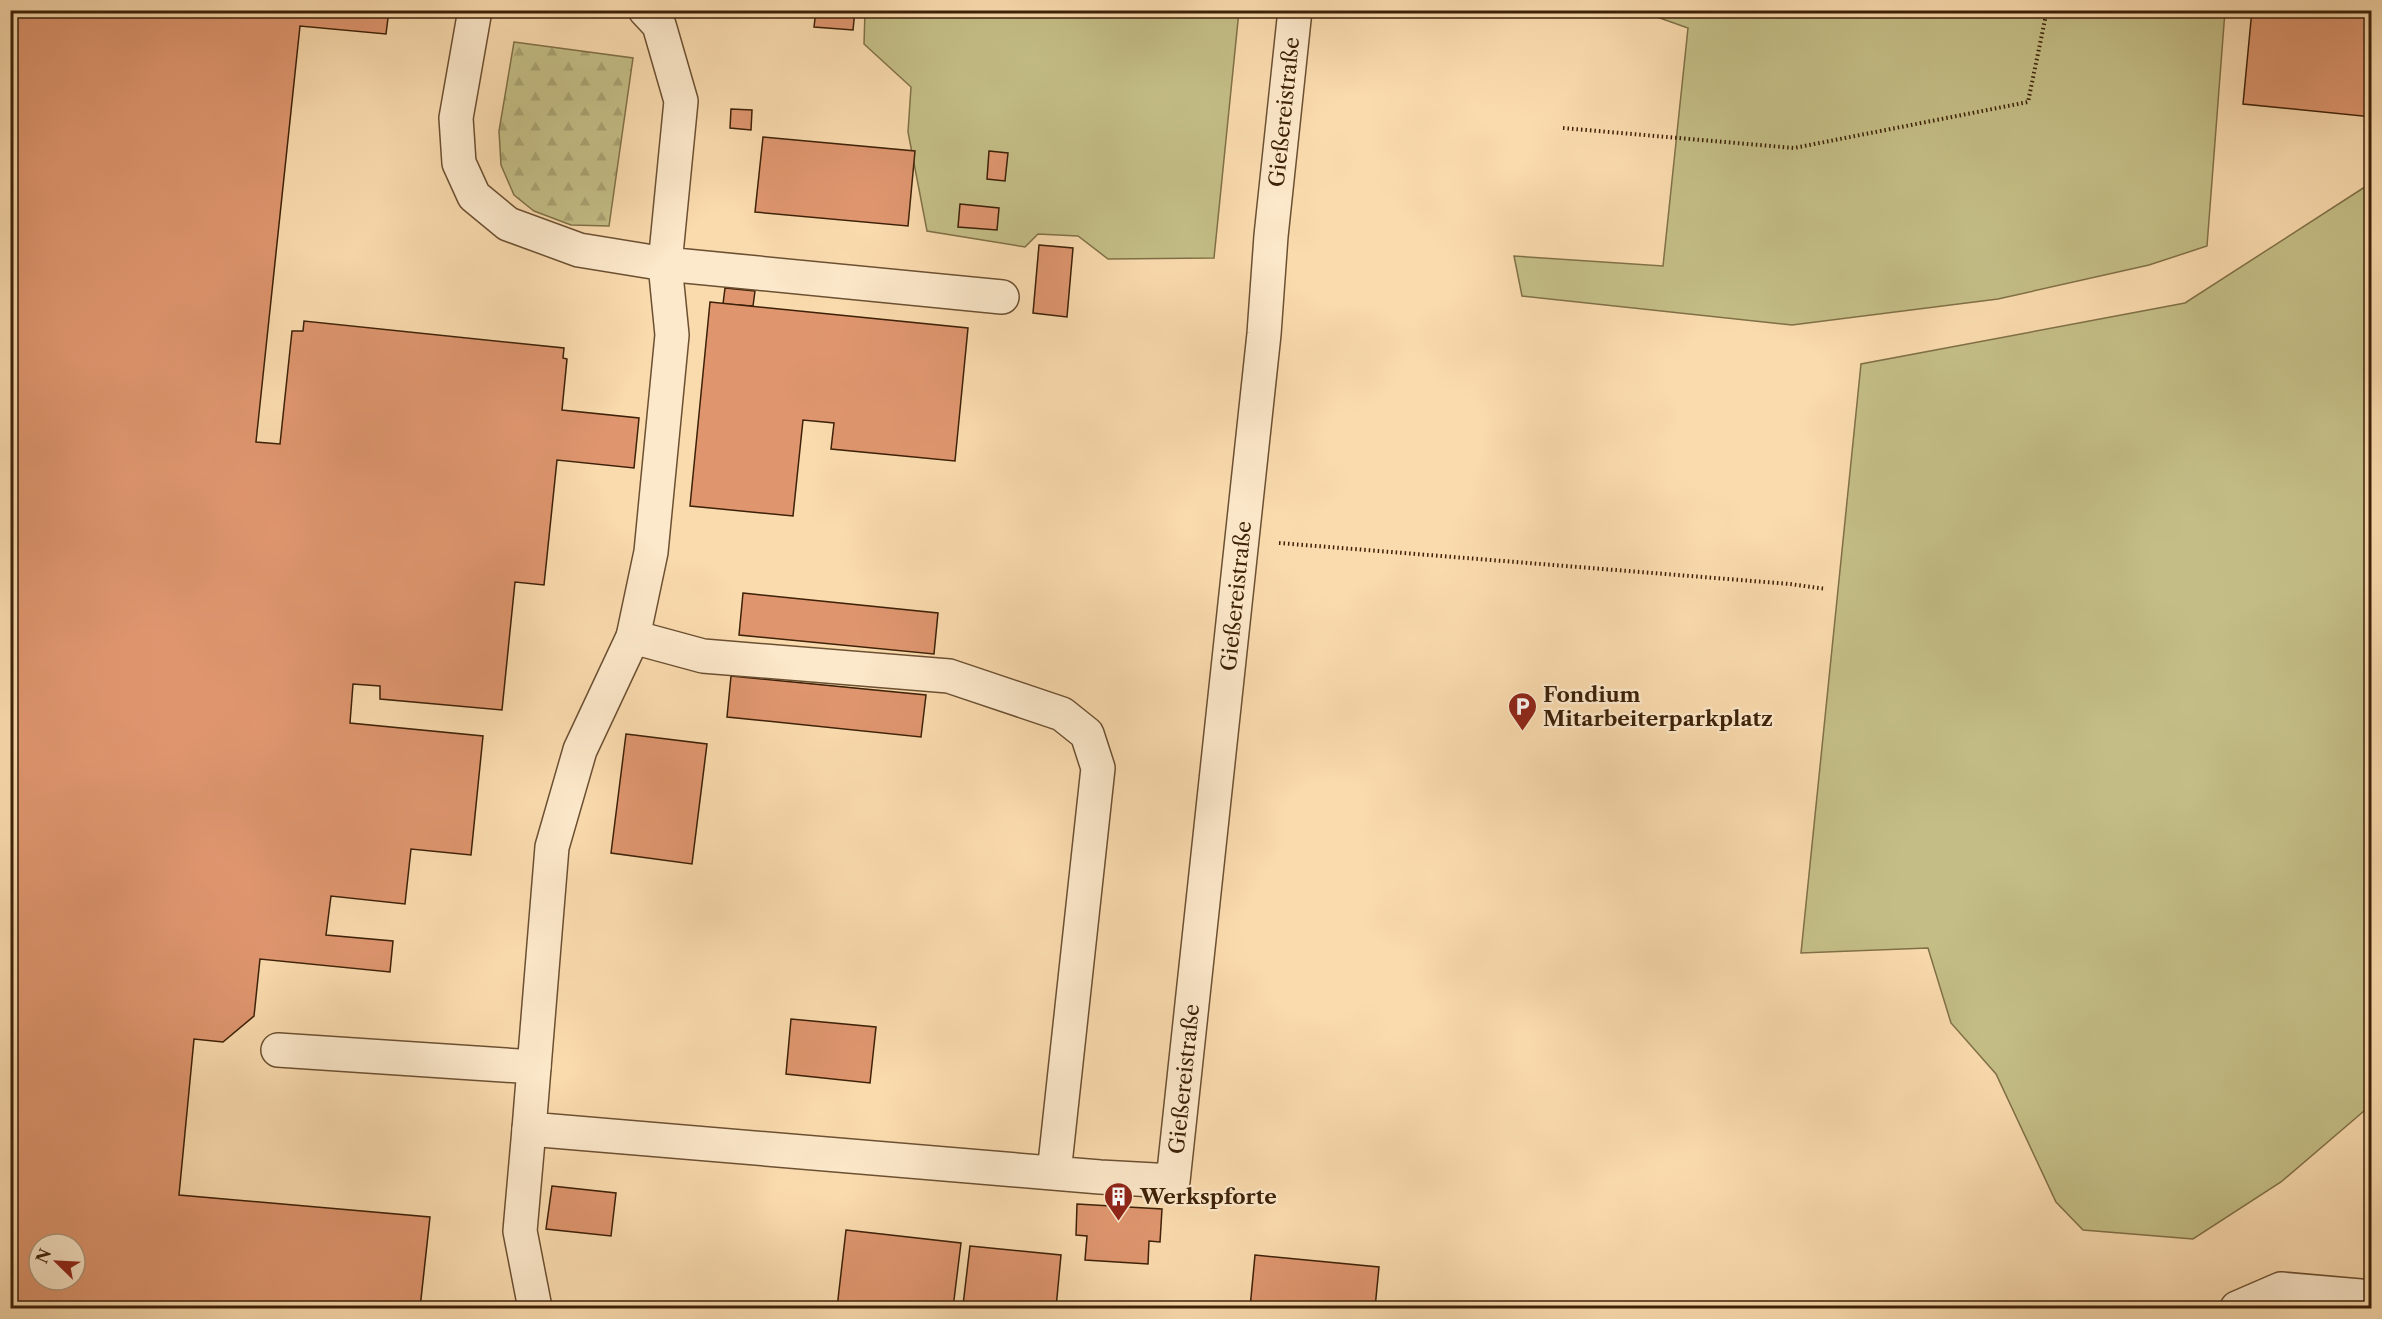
<svg xmlns="http://www.w3.org/2000/svg" width="2382" height="1319" viewBox="0 0 2382 1319" font-family="'Libre Caslon Text',serif">
	<style>
		.green { fill: #c4be86; stroke: #807047; stroke-width: 1.5 }
		.forest { fill: url(#forest-firs); stroke: #807047; stroke-width: 1.5 }
		.building { fill: #df966f; stroke: #3d2108; stroke-width: 1.5; fill-rule: evenodd }
		.lines { fill: none; stroke-linecap: round; stroke-linejoin: round }
		.minor-casing { stroke: #6c5032; stroke-width: 36 }
		.path { stroke: #3d2108; stroke-width: 4; stroke-dasharray: 1.5 3; stroke-linecap: butt }
		.minor { stroke: #fce8ca; stroke-width: 33 }
		.labels { text-anchor: middle; dominant-baseline: central; stroke-width: 4.5; stroke-linejoin: round; paint-order: stroke }
		.street-label { font-size: 21px; fill: #3d2108; stroke: #fce8ca }
		.poi-label { font-size: 21px; font-weight: bold; fill: #3d2108; stroke: #fce8ca; text-anchor: start }
	</style>
	<defs>
		<pattern id="forest-firs" width="22" height="20" patternUnits="userSpaceOnUse" patternTransform="scale(1.5)"><rect width="22" height="20" fill="#c4be86"/><path d="M5 1l3.5 6h-7zM16 11l3.5 6h-7z" fill="#a9a372"/></pattern>
	</defs>
	<rect width="100%" height="100%" fill="#fadbae"/>
	<filter id="stains"><feTurbulence type="fractalNoise" baseFrequency=".00333" numOctaves="4"/><feColorMatrix values="0 0 0 0 .2 0 0 0 0 .09 0 0 0 0 .02 0 0 0 .5 -.17"/></filter>
	<radialGradient id="worn" r=".72"><stop offset=".6" stop-color="#630" stop-opacity="0"/><stop offset="1" stop-color="#630" stop-opacity=".3"/></radialGradient>
	<g class="green">
		<polygon points="865,11 1239,11 1214,258 1108,259 1078,236 1038,234 1025,247 927,231 908,132 911,87 864,44"/>
		<polygon points="1640,11 2225,11 2207,246 2149,265 1998,299 1792,325 1522,296 1514,256 1663,266 1688,28"/>
		<polygon points="2371,183 2371,1105 2281,1182 2193,1239 2083,1230 2056,1202 1996,1074 1951,1023 1928,948 1801,953 1861,364 2185,303"/>
	</g>
	<polygon class="forest" points="514,42 633,58 609,226 571,225 534,211 514,195 501,165 499,131"/>
	<g class="building">
		<path d="M10 10H389L386 34 300 26 256 442 280 444 292 331H303L304 321 564 348 563 358 567 359 562 410 639 418 634 468 557 460 544 585 515 582 502 710 380 699V686L353 684 350 723 483 736 471 855 411 849 405 904 331 896 326 935 393 941 390 972 260 959 254 1016 223 1042 194 1039 179 1195 430 1217 420 1308H10ZM39 1244H75V1280H39Z"/>
		<polygon points="816,10 855,10 853,30 814,27"/>
		<polygon points="2252,10 2372,10 2372,117 2243,104"/>
		<polygon points="731,109 752,110 751,130 730,128"/>
		<polygon points="763,137 915,151 908,226 755,212"/>
		<polygon points="989,151 1008,153 1005,181 987,179"/>
		<polygon points="960,204 999,208 997,230 958,227"/>
		<polygon points="1039,245 1073,248 1067,317 1033,313"/>
		<polygon points="725,288 755,291 753,306 723,304"/>
		<polygon points="710,302 968,328 955,461 831,449 834,423 803,420 793,516 690,506"/>
		<polygon points="743,593 938,613 934,654 739,635"/>
		<polygon points="731,676 926,695 921,737 727,717"/>
		<polygon points="626,734 707,744 692,864 611,853"/>
		<polygon points="791,1019 876,1027 870,1083 786,1074"/>
		<polygon points="552,1186 616,1193 611,1236 546,1229"/>
		<polygon points="1077,1204 1162,1209 1160,1242 1149,1241 1148,1264 1085,1260 1087,1236 1076,1235"/>
		<polygon points="846,1230 961,1243 953,1308 837,1308"/>
		<polygon points="970,1246 1061,1255 1056,1308 998,1308 963,1305"/>
		<polygon points="1255,1255 1379,1267 1375,1308 1250,1308"/>
	</g>
	<g class="lines">
		<defs>
			<g id="minor">
				<polyline points="475,10 456,118 459,163 474,196 508,224 579,250 665,264 672,335 651,552 633,637"/>
				<polyline points="645,10 659,25 681,101 665,264 1002,297"/>
				<polyline points="278,1050 534,1067"/>
				<polyline points="529,1129 520,1231 535,1308"/>
				<polyline points="1054,1173 1098,768 1087,734 1062,714 949,676 703,656 633,637 580,750 552,847 529,1129 1100,1177 1173,1181 1264,334 1271,236 1295,10"/>
				<polyline points="2237,1308 2281,1289 2372,1297"/>
			</g>
		</defs>
		<use href="#minor" class="minor-casing"/>
		<g class="path">
			<polyline points="1563,128 1794,148 2028,102 2047,10"/>
			<polyline points="1279,543 1790,584 1826,589"/>
		</g>
		<use href="#minor" class="minor"/>
	</g>
	<defs>
		<symbol id="parking-pin" viewBox="-11 -11 22 30"><path d="M0 17L-7.5 6A9.5 9.5 0 1 1 7.5 6Z" fill="#8f2418" stroke="#fce8ca"/><path d="M-3.5-5.5H1a3.5 3.5 0 0 1 0 7H-1V5.5H-3.5ZM-1-3.4V-.6H.8a1.4 1.4 0 0 0 0-2.8Z" fill="#fff"/></symbol>
		<symbol id="building-pin" viewBox="-11 -11 22 30"><path d="M0 17L-7.5 6A9.5 9.5 0 1 1 7.5 6Z" fill="#8f2418" stroke="#fce8ca"/><path d="M-4-6H4V6H1V3H-1V6H-4ZM-2.5-4.3h1.7v1.8h-1.7ZM.8-4.3h1.7v1.8H.8ZM-2.5-1h1.7V.8h-1.7ZM.8-1h1.7V.8H.8Z" fill="#fff"/></symbol>
	</defs>
	<g fill-rule="evenodd">
		<use href="#parking-pin" x="1506" y="690" width="33" height="45"/>
		<use href="#building-pin" x="1102" y="1180" width="33" height="45"/>
	</g>
	<g class="labels">
		<g class="street-label">
			<text transform="translate(1284 112) rotate(-84)">Gießereistraße</text>
			<text transform="translate(1236 596) rotate(-84)">Gießereistraße</text>
			<text transform="translate(1184 1079) rotate(-84)">Gießereistraße</text>
		</g>
		<g class="poi-label">
			<text x="1543" y="694">Fondium<tspan x="1543" dy="24">Mitarbeiterparkplatz</tspan></text>
			<text x="1140" y="1196">Werkspforte</text>
		</g>
	</g>
	<rect width="2382" height="1319" fill="none" stroke="#fadbae" stroke-width="36"/>
	<rect x="12" y="12" width="2358" height="1295" fill="none" stroke="#3d2108" stroke-width="3"/>
	<rect x="18" y="18" width="2346" height="1283" fill="none" stroke="#3d2108" stroke-width="1.5"/>
	<g transform="translate(57 1262) rotate(294)"><circle r="28" fill="#fce8ca" stroke="#b0987c" stroke-width="1.5"/>
	<path d="M0-4.5L10 22L0 15L-10 22Z" fill="#8f2418"/>
	<text y="-9" font-size="16" font-weight="bold" text-anchor="middle" fill="#3d2108">N</text>
	</g>
	<rect width="100%" height="100%" filter="url(#stains)"/>
	<rect width="100%" height="100%" fill="url(#worn)"/>
</svg>
